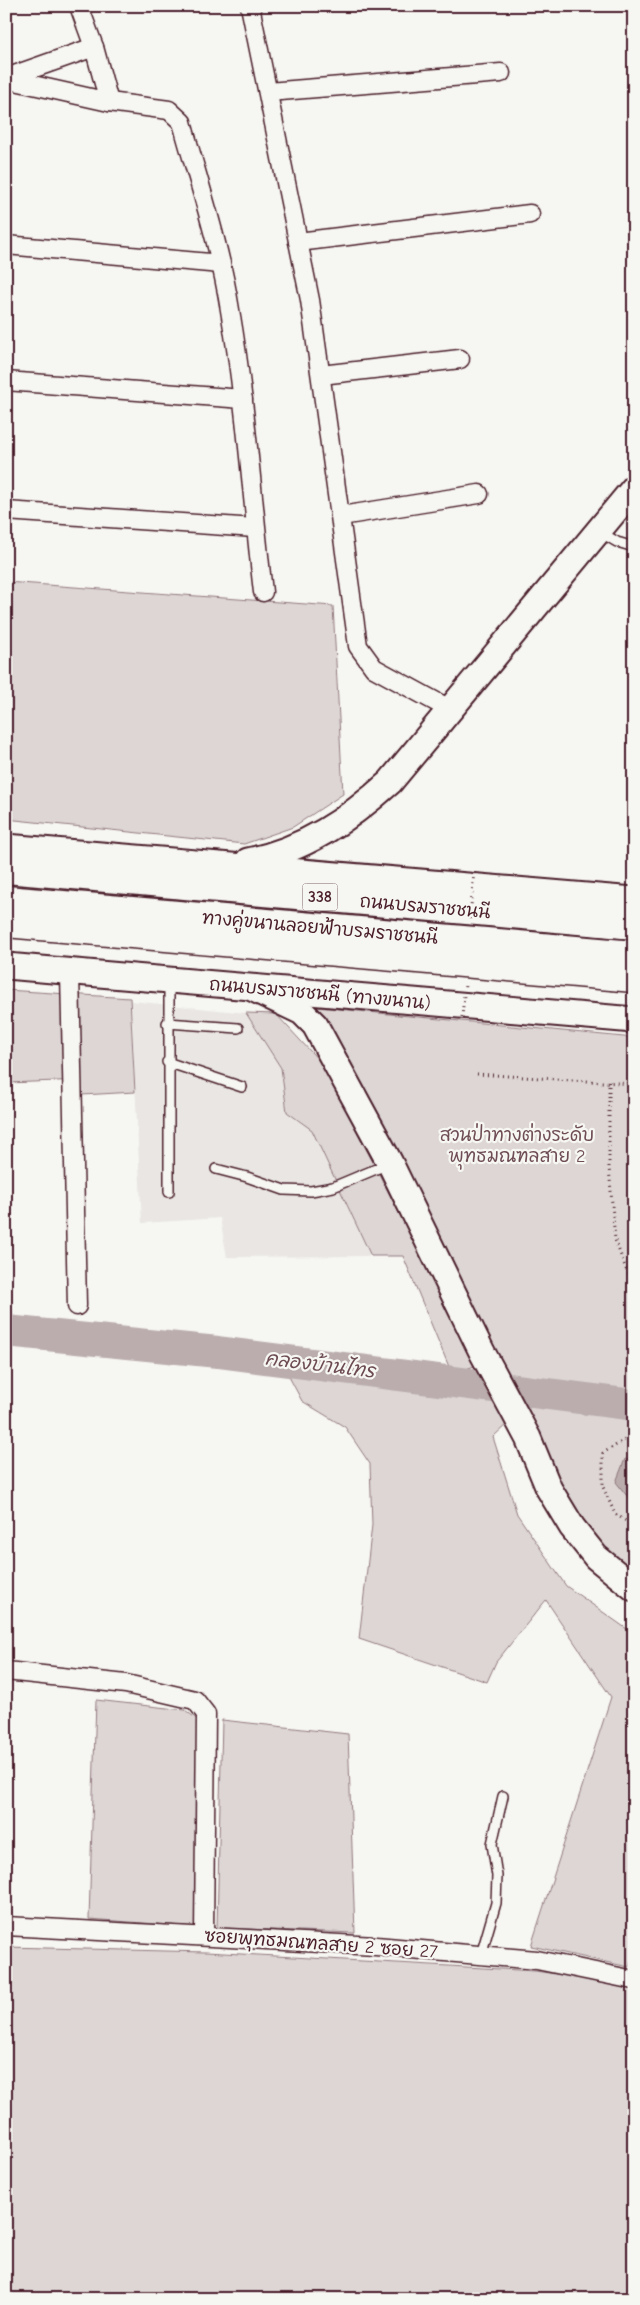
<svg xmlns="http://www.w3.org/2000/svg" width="640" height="2305" viewBox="0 0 640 2305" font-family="'Comic Neue','Playpen Sans Thai',sans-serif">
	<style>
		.built { fill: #e9e6e3 }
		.green { fill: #ddd6d5; stroke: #947a80 }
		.water { fill: #bbadae; stroke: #8e747a }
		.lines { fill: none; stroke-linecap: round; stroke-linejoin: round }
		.river { stroke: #bbadae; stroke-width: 32 }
		.service-casing { stroke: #4a1f2b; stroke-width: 12 }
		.minor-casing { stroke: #4a1f2b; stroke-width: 21 }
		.secondary-casing { stroke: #4a1f2b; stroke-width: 29 }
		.trunk-casing { stroke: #4a1f2b; stroke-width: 31 }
		.path { stroke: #4a1f2b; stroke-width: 3; stroke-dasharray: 1 4; stroke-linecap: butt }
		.service { stroke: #f6f6f2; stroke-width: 9 }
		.minor { stroke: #f6f6f2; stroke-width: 18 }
		.secondary { stroke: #f6f6f2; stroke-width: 25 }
		.trunk { stroke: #f6f6f2; stroke-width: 28 }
		.primary-bridge-casing { stroke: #4a1f2b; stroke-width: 31; stroke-linecap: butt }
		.path-bridge { stroke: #4a1f2b; stroke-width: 3; stroke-dasharray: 1 4; stroke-linecap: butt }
		.primary-bridge { stroke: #f6f6f2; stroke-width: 28 }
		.labels { text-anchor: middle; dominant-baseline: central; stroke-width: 4.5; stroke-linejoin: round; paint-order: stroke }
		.shield { fill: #f6f6f2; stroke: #7e6067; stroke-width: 1 }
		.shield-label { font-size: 16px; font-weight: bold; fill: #4a1f2b }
		.street-label { font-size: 18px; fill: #4a1f2b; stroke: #f6f6f2 }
		.park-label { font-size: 18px; fill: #6f4d56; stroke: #f6f6f2 }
		.water-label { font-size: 19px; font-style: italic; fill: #6c4a52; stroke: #f6f6f2 }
	</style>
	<rect width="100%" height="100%" fill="#f6f6f2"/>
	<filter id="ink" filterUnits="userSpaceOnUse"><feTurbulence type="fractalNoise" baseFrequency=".02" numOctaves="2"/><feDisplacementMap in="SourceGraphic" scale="10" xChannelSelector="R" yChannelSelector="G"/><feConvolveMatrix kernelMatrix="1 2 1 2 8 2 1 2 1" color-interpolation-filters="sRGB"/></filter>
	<g filter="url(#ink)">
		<polygon class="built" points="131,1001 246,1013 281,1068 287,1112 312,1129 371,1256 227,1257 220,1218 142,1223"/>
		<g class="green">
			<polygon points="6,582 333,606 343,794 293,827 244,844 6,819"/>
			<polygon points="6,990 130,998 135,1092 82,1095 81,1080 8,1083 6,1133"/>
			<polygon points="317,1007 634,1038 634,1569 609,1557 555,1480"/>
			<polygon points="246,1013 276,1014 323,1065 477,1365 452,1374 403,1256 371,1256 312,1130 287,1112 281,1068"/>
			<polygon points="287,1373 493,1397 508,1423 493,1437 517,1514 566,1586 634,1634 634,1952 629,1967 531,1946 611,1697 546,1600 496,1662 487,1682 359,1639 372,1525 370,1464 345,1427 302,1401"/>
			<polygon points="96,1700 185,1710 198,1720 197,1927 89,1919"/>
			<polygon points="222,1720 348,1734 355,1933 217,1928"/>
			<polygon points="6,1947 206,1952 535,1971 634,1985 634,2299 6,2299"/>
		</g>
		<polygon class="water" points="625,1459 634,1460 634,1505 616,1482"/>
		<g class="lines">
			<polyline class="river" points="6,1331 218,1352 634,1405"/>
			<defs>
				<g id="service">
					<polyline points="600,532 617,542 634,547"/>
					<polyline points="167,1023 238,1028"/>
					<polyline points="167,1062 242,1087"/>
					<polyline points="216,1169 247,1177 284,1190 311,1191 333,1187 388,1164"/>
					<polyline points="169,1192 169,981"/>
					<polyline points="481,1955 496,1903 497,1876 492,1844 503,1796"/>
				</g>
				<g id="minor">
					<polyline points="79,6 94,47 109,102"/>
					<polyline points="250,6 310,300 358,646 374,668 451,710"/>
					<polyline points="6,78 94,47"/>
					<path d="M6 79 109 102 169 110 182 122C199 184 220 246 230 310 246 403 252 498 263 592"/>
					<polyline points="268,92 501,73"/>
					<polyline points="298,242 530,214"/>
					<polyline points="6,245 221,264"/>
					<polyline points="321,375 460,359"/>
					<polyline points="6,381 243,399"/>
					<polyline points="6,511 255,528"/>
					<polyline points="341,516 479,494"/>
					<polyline points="70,972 77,1306"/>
					<polyline points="6,1671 126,1684 195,1700 206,1714 204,1936"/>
					<polyline points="6,1926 376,1946 537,1960 634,1980"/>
				</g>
				<g id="secondary">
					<polyline points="6,847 634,900"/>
					<path d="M248 861C304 850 348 820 390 782L634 488"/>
					<polyline points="6,966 634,1020"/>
					<polyline points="252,988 302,1012 315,1025 390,1163 482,1352 528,1438 549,1489 572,1527 596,1557 634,1588"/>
				</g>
				<polyline id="trunk" points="6,869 634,925"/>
			</defs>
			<use href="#service" class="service-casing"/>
			<use href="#minor" class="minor-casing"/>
			<use href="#secondary" class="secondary-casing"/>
			<use href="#trunk" class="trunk-casing"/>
			<g class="path">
				<polyline points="477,1074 634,1084"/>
				<polyline points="609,1081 609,1167 615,1240 626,1269 634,1282"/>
				<polyline points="634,1439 628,1438 603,1453 603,1487 615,1514 634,1526"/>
			</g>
			<use href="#service" class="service"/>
			<use href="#minor" class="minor"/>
			<use href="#secondary" class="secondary"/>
			<use href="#trunk" class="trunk"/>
			<defs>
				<g id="primary-bridge">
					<polyline points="6,900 634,955"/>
					<polyline points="6,923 634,978"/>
				</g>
			</defs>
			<use href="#primary-bridge" class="primary-bridge-casing"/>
			<g class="path-bridge">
				<polyline points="470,919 474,870"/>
				<polyline points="462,1017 465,985"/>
			</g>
			<use href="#primary-bridge" class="primary-bridge"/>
		</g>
	</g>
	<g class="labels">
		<rect class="shield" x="302.5" y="883.5" width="35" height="27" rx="4"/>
		<g class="shield-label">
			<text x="320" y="897">338</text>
		</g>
		<g class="street-label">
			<text transform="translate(425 907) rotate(5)">ถนนบรมราชชนนี</text>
			<text transform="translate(320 928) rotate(5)">ทางคู่ขนานลอยฟ้าบรมราชชนนี</text>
			<text transform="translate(320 994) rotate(5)">ถนนบรมราชชนนี (ทางขนาน)</text>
			<text transform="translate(321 1944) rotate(4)">ซอยพุทธมณฑลสาย 2 ซอย 27</text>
		</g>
		<g class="park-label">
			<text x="517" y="1135">สวนป่าทางต่างระดับ<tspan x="517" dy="21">พุทธมณฑลสาย 2</tspan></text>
		</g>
		<g class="water-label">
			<text transform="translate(320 1365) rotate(7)">คลองบ้านไทร</text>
		</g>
	</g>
	<rect width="640" height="2305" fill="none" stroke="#f6f6f2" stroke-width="25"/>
	<rect x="12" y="12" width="615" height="2280" fill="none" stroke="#4a1f2b" stroke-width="2" filter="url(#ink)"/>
</svg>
